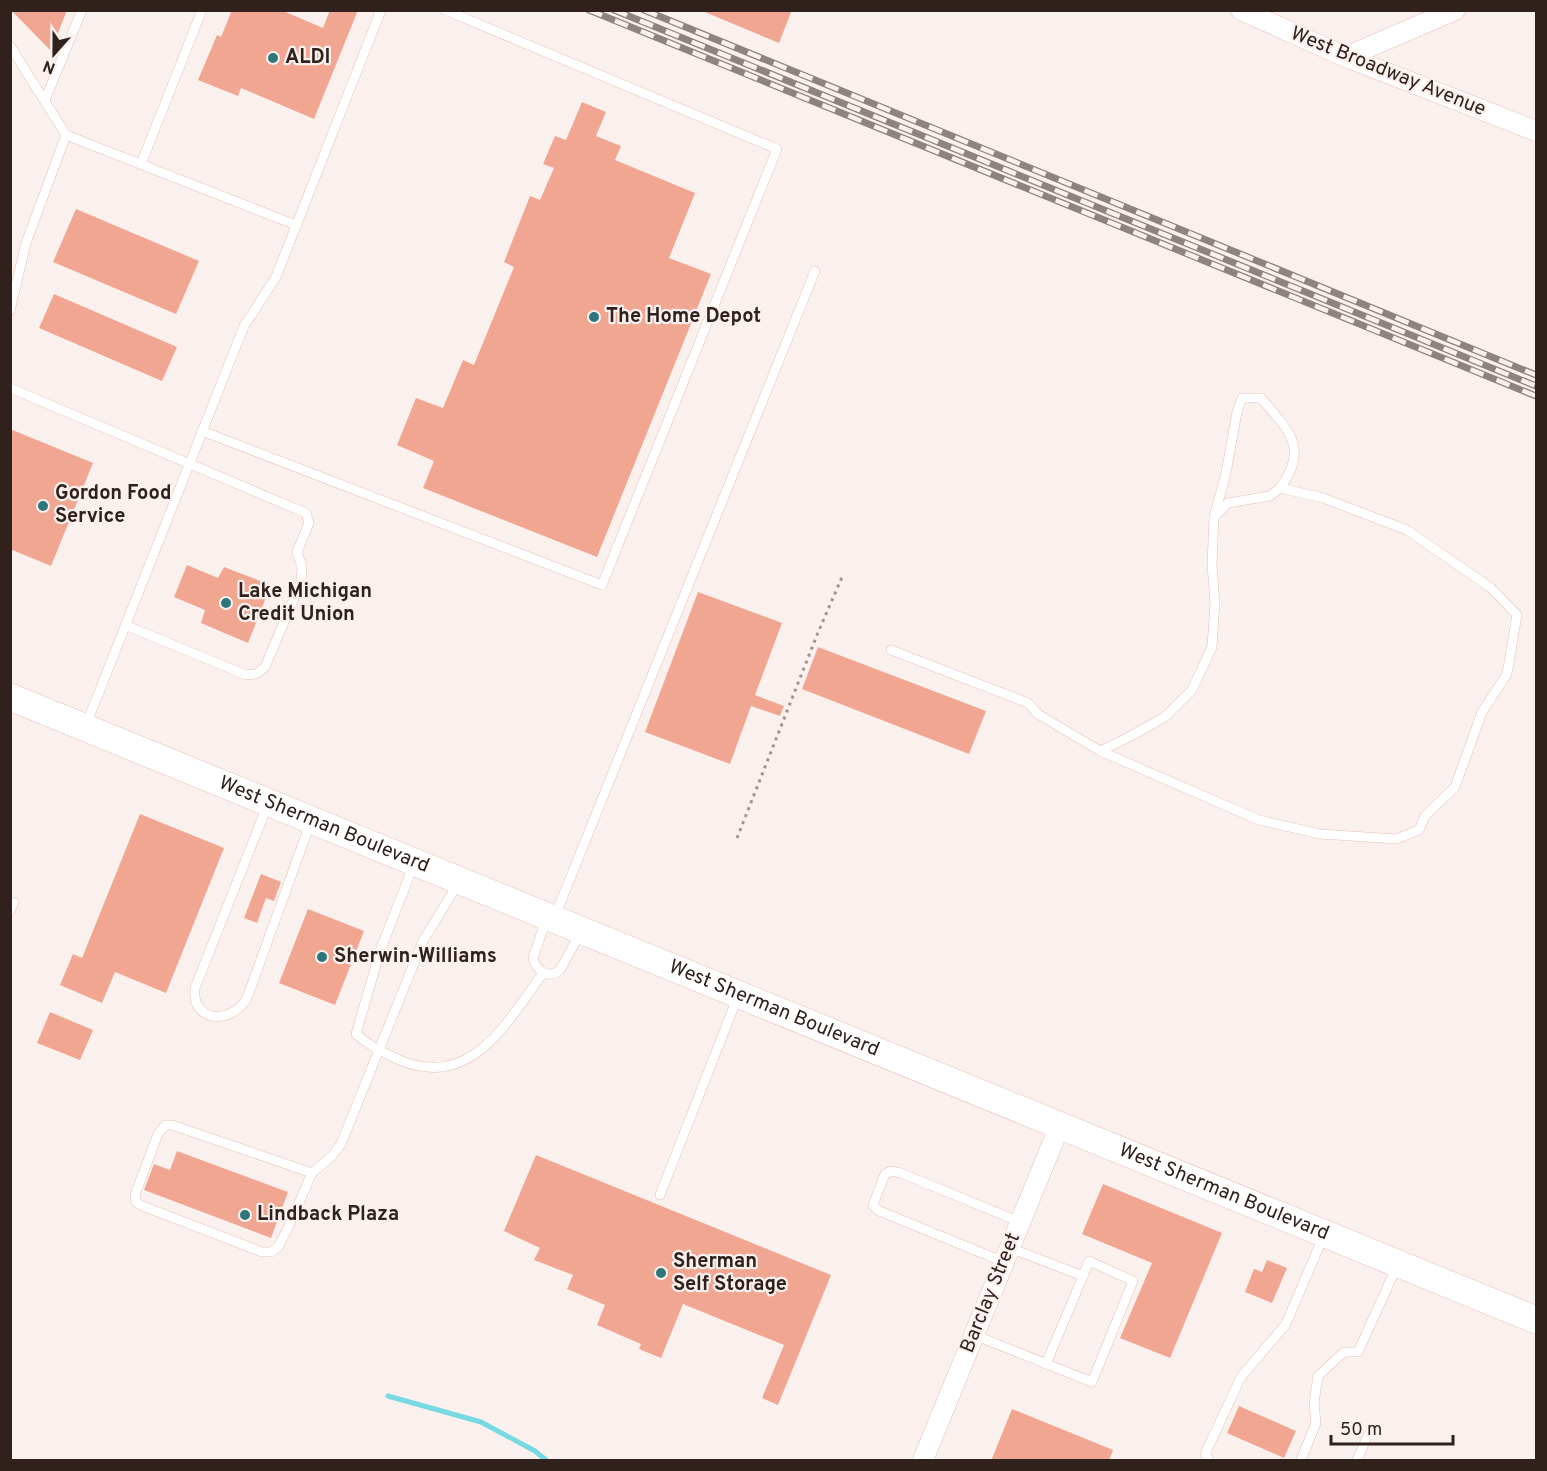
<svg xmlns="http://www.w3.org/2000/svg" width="1547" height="1471" viewBox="0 0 1547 1471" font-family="Overpass,sans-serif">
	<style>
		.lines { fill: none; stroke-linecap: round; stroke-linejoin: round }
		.stream { stroke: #77d9e1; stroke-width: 5 }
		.building { fill: #f1a692 }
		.lane-casing { stroke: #e7bfb4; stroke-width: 10 }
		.street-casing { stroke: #e7bfb4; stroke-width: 21 }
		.secondary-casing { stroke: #e7bfb4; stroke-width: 28 }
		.path { stroke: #a09491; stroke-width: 3; stroke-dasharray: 3 4.5; stroke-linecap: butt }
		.lane { stroke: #fff; stroke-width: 9 }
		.street { stroke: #fff; stroke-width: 20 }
		.secondary { stroke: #fff; stroke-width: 27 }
		.rail-casing { stroke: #8f8380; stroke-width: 7 }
		.rail { stroke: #faf1ef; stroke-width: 4.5; stroke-dasharray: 14; stroke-linecap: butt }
		.poi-dot { fill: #2d777c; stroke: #faf1ef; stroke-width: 2 }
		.labels { text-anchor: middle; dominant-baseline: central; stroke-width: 4.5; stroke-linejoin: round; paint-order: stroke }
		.poi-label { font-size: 20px; font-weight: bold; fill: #30211d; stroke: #faf1ef; text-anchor: start }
		.street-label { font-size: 20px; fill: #30211d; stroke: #faf1ef }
	</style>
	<rect width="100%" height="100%" fill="#faf1ef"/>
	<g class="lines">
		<polyline class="stream" points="388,1396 481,1422 535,1451 546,1460"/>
	</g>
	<g class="building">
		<polygon points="11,10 67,10 51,51"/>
		<polygon points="232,10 281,10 323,28 330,10 358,10 314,119 241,88 238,96 198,80 217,35 221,37"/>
		<polygon points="700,10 792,10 779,43"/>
		<polygon points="582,102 606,112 596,136 621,146 615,160 695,193 669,258 711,274 597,557 423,488 434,461 397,445 416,398 443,408 463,360 474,365 514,267 504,262 530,196 540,200 554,168 543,164 555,136 566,140"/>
		<polygon points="76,209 199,261 176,314 53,262"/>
		<polygon points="54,294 177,347 162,381 39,328"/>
		<polygon points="10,429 93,463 51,566 10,549"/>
		<polygon points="187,565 218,578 224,567 271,585 248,643 201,623 205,610 174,597"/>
		<polygon points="698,592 782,623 755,695 784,706 780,716 751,706 730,764 645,732"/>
		<polygon points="818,647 986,711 969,754 802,689"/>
		<polygon points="140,814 224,848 166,993 115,972 102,1003 60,985 73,954 82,958"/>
		<polygon points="261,874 281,882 274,901 266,898 257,923 244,918"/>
		<polygon points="308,909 364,931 335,1005 279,983"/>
		<polygon points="50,1012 93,1030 80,1060 37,1043"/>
		<polygon points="177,1151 288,1192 271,1238 144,1190 154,1164 170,1170"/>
		<polygon points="536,1155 831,1275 778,1405 762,1398 784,1345 683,1304 661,1358 639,1349 641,1344 597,1325 605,1305 567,1289 573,1275 534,1260 540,1248 504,1231"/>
		<polygon points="1103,1184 1222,1233 1170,1358 1120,1338 1152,1263 1082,1234"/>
		<polygon points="1267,1260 1287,1268 1272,1303 1245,1292 1254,1269 1262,1272"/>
		<polygon points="1239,1406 1296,1431 1284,1458 1227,1433"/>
		<polygon points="1012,1409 1113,1450 1109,1461 991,1461"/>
	</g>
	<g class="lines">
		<defs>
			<g id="lane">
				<polyline points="10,46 66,135 296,225"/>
				<polyline points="45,100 82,10"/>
				<polyline points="141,164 202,10"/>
				<polyline points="10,311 26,243 66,135"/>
				<polyline points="10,388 306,513 309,523 297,552 302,567 301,582 265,667 256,674 246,675 125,625"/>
				<polyline points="202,431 602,585 777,149 445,10"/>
				<path d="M1214 517 1226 473 1237 412 1242 398H1261C1288 430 1310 448 1280 488"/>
				<polyline points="891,650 1028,703 1038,714 1100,751 1259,820 1320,834 1396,839 1419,830 1425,816 1455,787 1482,712 1507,674 1517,615 1491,588 1407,530 1323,498 1280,488 1270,496 1228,503 1214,517 1212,565 1215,603 1212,647 1192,690 1165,717 1127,738 1100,751"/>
				<polyline points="86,725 244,326 276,277 381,10"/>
				<path d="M268 804 195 988C191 1023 232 1025 247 998L310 824"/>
				<path d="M414 864 380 951 356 1034C368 1045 381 1051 395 1058 469 1093 506 1024 543 973"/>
				<polyline points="10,911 14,902"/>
				<polyline points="555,916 815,271"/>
				<path d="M547 917 533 958C536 970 548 980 560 970L581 932"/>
				<polyline points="312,1173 172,1125 165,1125 158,1134 135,1195 136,1202 140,1205 262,1252 271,1252 278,1247 288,1228 312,1173 332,1156 341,1144 423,941 459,882"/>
				<polyline points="660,1195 738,996"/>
				<polyline points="1004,1262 877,1210 873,1205 885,1174 891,1171 901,1173 1020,1222"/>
				<polyline points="974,1335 1092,1382 1133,1281 1089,1261 1083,1276 1010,1248"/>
				<polyline points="1046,1364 1083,1276"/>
				<polyline points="1209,1460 1205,1454 1241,1377 1286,1324 1324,1235"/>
				<polyline points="1301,1460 1316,1423 1314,1403 1318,1376 1344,1352 1358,1352 1397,1266"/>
				<polyline points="1357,1460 1368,1435"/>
			</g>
			<g id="street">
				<polyline points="1241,10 1346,57 1536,131"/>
				<polyline points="1346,57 1455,10"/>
				<polyline points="923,1460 1060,1125"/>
			</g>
			<g id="secondary">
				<path id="s1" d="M10 697 1536 1320"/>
			</g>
		</defs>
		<use href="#lane" class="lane-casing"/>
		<use href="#street" class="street-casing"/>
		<use href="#secondary" class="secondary-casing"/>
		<polyline class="path" points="737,838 817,635 842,577"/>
		<use href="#lane" class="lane"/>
		<use href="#street" class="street"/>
		<use href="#secondary" class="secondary"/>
		<defs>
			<g id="rail">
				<polyline points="589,10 1536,396"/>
				<polyline points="614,10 1536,386"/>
				<polyline points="644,10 1536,375"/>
			</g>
		</defs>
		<use href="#rail" class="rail-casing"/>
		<use href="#rail" class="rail"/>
	</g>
	<g class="poi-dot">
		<circle cx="273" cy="58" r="6"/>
		<circle cx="594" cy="317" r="6"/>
		<circle cx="43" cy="506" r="6"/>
		<circle cx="226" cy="603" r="6"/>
		<circle cx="322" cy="957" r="6"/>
		<circle cx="245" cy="1215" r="6"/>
		<circle cx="661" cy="1273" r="6"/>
	</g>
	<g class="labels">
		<g class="poi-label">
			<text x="285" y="58">ALDI</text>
			<text x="606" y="317">The Home Depot</text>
			<text x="55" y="494">Gordon Food<tspan x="55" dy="23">Service</tspan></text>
			<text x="238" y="592">Lake Michigan<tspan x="238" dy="23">Credit Union</tspan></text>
			<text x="334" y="957">Sherwin-Williams</text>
			<text x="257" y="1215">Lindback Plaza</text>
			<text x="673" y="1262">Sherman<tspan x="673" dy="23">Self Storage</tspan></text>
		</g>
		<g class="street-label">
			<text transform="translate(1388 72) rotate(22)">West Broadway Avenue</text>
			<text stroke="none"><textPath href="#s1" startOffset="339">West Sherman Boulevard</textPath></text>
			<text stroke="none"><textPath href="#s1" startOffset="825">West Sherman Boulevard</textPath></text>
			<text stroke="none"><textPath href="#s1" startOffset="1311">West Sherman Boulevard</textPath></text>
			<text transform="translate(991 1293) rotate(-68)">Barclay Street</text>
		</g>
	</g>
	<rect width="1547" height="1471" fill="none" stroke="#30211d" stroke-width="24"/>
	<g transform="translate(54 54) rotate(201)" stroke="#faf1ef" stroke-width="4.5" paint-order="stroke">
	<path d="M0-4.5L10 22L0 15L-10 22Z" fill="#30211d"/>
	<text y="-9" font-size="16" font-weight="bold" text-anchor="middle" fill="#30211d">N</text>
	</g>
	<path d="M1331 1435v9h122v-9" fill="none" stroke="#30211d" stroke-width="3"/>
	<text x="1340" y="1435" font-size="18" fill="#30211d" stroke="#faf1ef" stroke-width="4.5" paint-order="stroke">50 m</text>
</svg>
